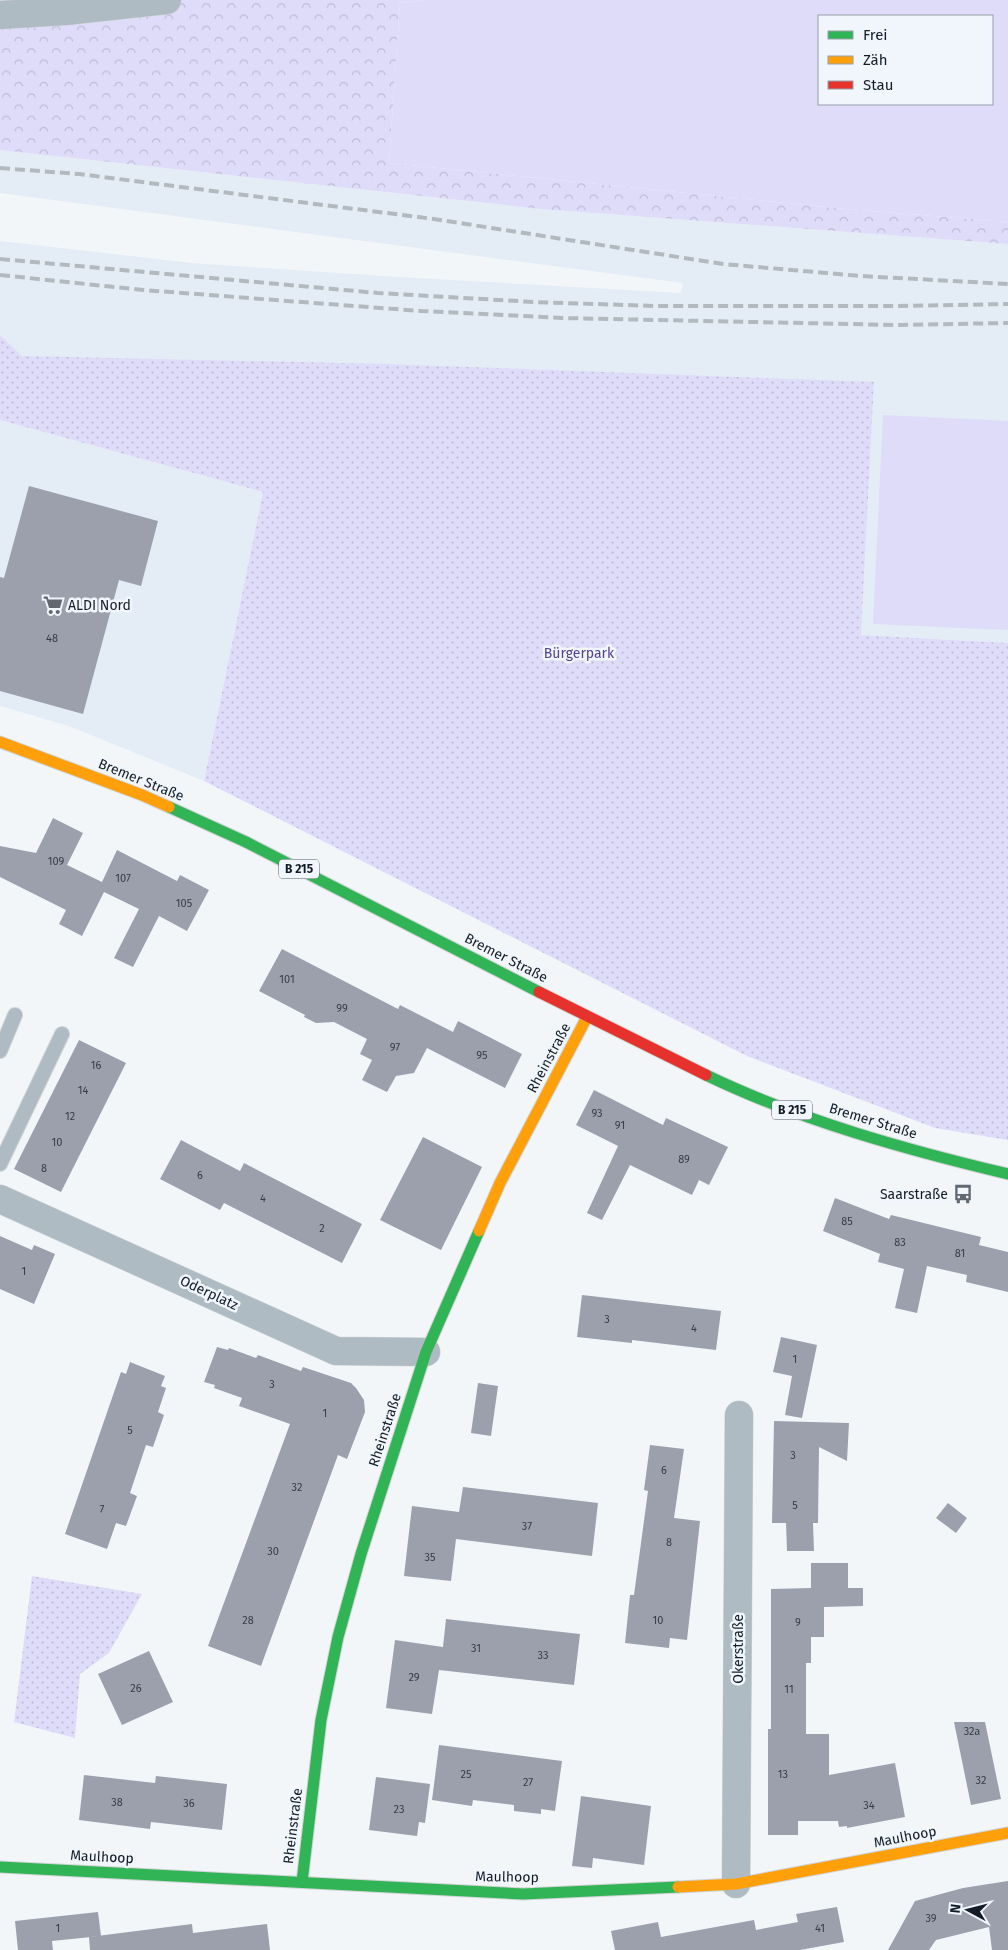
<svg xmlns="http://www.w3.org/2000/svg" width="1008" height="1950" viewBox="0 0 1008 1950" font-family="'Fira Sans',sans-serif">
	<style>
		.built { fill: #e4ecf6 }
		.forest { fill: url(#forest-crowns) }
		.park { fill: url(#park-dots) }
		.garden { fill: #dedcf9; fill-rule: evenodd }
		.building { fill: #9ca0ad }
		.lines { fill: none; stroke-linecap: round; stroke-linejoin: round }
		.lane-casing { stroke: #d0d3d6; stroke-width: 16 }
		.street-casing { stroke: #d0d3d6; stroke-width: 29 }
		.fast-casing { stroke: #d0d3d6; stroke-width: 13 }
		.slow-casing { stroke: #d0d3d6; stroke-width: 13 }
		.jam-casing { stroke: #d0d3d6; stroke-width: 13 }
		.lane { stroke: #aebbc3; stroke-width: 14 }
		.street { stroke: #aebbc3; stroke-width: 28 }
		.fast { stroke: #30b455; stroke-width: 11 }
		.slow { stroke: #ff9f0a; stroke-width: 11 }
		.jam { stroke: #e5322d; stroke-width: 11 }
		.rail { stroke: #b2bac0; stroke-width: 4; stroke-dasharray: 10 5; stroke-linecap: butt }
		.labels { text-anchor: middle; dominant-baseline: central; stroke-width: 5; stroke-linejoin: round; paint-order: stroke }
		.number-label { font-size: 11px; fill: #353d48 }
		.shield { fill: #f0f6fc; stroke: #555d66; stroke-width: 1 }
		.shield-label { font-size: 12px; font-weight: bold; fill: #131c26 }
		.poi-label { font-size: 14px; fill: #131c26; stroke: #f0f6fc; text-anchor: start }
		.park-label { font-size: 14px; fill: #544197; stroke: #f0f6fc }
		.street-label { font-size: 14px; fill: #131c26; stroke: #f0f6fc }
	</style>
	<defs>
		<pattern id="forest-crowns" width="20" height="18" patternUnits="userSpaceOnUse" patternTransform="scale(1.25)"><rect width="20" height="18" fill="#dedcf9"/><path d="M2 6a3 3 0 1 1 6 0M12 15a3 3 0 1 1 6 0" fill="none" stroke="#bebcd5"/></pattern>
		<pattern id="park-dots" width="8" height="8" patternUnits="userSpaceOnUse" patternTransform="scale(1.25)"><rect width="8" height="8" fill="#dedcf9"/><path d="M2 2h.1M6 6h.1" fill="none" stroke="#bebcd5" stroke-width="1.8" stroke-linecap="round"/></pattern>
	</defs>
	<rect width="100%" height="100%" fill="#f3f6f9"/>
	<g class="built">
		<polygon points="0,150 541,209 1008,244 1008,643 861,635 874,383 22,356 0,335 0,241 192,263 382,276 681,293 683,283 0,193"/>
		<polygon points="0,420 263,492 204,781 69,726 0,706"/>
	</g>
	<polygon class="forest" points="0,0 427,0 400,3 389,163 846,209 1008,222 1008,244 541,209 0,150"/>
	<g class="park">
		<polygon points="0,335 22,356 385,364 874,382 861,635 1008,643 1008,1140 935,1128 747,1056 204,781 263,492 0,420"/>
		<polygon points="32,1576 142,1594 109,1653 80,1674 75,1738 14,1722"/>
	</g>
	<g class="garden">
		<path d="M427 0H1008V222L846 209 389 163 400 3ZM819 16H992V104H819Z"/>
		<polygon points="883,415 1008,421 1008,630 873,624"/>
	</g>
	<g class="building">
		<polygon points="29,486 158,521 141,586 119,580 83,714 0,691 0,577 4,578"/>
		<polygon points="53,818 83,833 67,865 102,882 117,850 177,881 180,875 209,890 187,931 159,916 133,967 114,958 139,909 104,892 82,936 59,924 66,910 0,877 0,846 36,853"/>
		<polygon points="282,949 398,1009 400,1005 453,1032 458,1021 522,1054 505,1088 427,1048 414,1073 396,1076 387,1092 362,1080 372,1060 360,1054 367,1039 334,1022 316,1023 304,1017 305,1015 259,991"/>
		<polygon points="79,1040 126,1063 61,1192 14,1169"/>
		<polygon points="594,1090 663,1125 666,1118 728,1147 709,1185 699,1180 692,1195 630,1165 602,1220 587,1213 618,1146 576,1125"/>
		<polygon points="423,1137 482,1167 441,1250 380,1220"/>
		<polygon points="181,1140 240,1171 244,1163 362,1224 342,1263 224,1203 220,1210 160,1179"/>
		<polygon points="835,1198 889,1219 891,1215 981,1237 979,1245 1008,1252 1008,1292 966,1282 967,1275 927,1266 917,1313 895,1308 904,1269 878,1262 880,1254 823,1231"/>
		<polygon points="0,1236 32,1250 34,1245 55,1254 34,1304 0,1289"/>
		<polygon points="582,1295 721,1311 716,1350 632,1340 632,1343 577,1337"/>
		<polygon points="781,1337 817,1345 802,1418 785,1415 792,1376 773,1372"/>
		<polygon points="217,1347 228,1350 229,1348 256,1358 258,1355 301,1371 303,1367 351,1383 356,1388 364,1400 365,1412 347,1459 338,1455 261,1666 208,1646 290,1424 239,1406 242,1398 214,1388 215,1385 204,1382"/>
		<polygon points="130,1362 165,1376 161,1386 166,1388 158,1412 164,1415 153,1447 146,1445 130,1493 137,1496 126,1526 116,1523 107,1549 65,1534 121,1372 126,1374"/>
		<polygon points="478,1383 498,1386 491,1436 471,1433"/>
		<polygon points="774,1421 849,1423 847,1461 819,1447 818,1523 813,1523 814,1551 787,1551 786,1523 772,1523"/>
		<polygon points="650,1445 684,1449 674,1518 700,1521 687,1640 670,1638 669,1648 625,1643 630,1595 634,1595 648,1491 644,1490"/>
		<polygon points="463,1487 598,1503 592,1556 456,1539 451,1581 404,1576 412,1506 459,1512"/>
		<polygon points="948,1503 967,1518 956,1533 936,1518"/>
		<polygon points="811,1563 848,1563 848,1588 863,1588 863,1606 824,1607 824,1637 811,1637 811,1663 806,1663 806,1734 829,1734 829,1775 895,1763 905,1817 847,1828 847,1826 839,1827 838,1821 798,1821 798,1835 768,1835 768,1729 771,1729 771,1589 811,1588"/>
		<polygon points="446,1619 580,1634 574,1685 439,1670 432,1714 386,1708 395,1640 443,1647"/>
		<polygon points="149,1651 173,1702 122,1725 98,1674"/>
		<polygon points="954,1722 985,1722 1001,1799 971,1805"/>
		<polygon points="439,1745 562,1761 555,1811 541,1809 541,1814 514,1811 514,1805 473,1800 472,1806 432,1800"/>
		<polygon points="84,1775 155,1783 156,1776 227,1784 222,1830 151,1822 150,1829 79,1820"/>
		<polygon points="376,1777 430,1784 425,1823 419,1822 417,1836 369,1830"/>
		<polygon points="581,1796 651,1806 644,1865 593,1858 592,1868 572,1866"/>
		<polygon points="1008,1881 1008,1950 992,1950 989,1927 936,1940 929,1950 888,1950 915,1901 963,1888"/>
		<polygon points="837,1907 844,1942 800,1950 615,1950 611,1931 658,1922 661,1937 754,1920 756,1930 798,1922 796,1914"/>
		<polygon points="98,1912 101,1936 52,1941 53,1950 18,1950 15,1921"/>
		<polygon points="192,1924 193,1933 267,1924 270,1950 90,1950 89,1937"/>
	</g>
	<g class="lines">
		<defs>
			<g id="lane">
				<polyline points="0,1051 15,1015"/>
				<polyline points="0,1164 62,1034"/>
			</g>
			<g id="street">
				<polyline points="0,15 66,11 167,0"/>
				<polyline points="0,1199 336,1351 426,1352"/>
				<polyline points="736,1884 739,1415"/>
			</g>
			<g id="fast">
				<polyline points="169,807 246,842 539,992"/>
				<path d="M706 1075C799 1120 907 1150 1008 1174"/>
				<polyline points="0,1867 523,1894 678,1887"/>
				<polyline points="302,1882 321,1720 338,1637 361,1554 426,1352 479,1231"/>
			</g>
			<g id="slow">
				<polyline points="0,742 142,795 169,807"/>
				<polyline points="479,1231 500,1183 587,1017"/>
				<polyline points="678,1887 736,1884 1008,1833"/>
			</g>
			<polyline id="jam" points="539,992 706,1075"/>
		</defs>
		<use href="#lane" class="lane-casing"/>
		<use href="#street" class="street-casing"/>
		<use href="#fast" class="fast-casing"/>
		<use href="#slow" class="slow-casing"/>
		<use href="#jam" class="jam-casing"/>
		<use href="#lane" class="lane"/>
		<use href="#street" class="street"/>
		<use href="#fast" class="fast"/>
		<use href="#slow" class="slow"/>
		<use href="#jam" class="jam"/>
		<g class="rail">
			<polyline points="0,168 79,174 434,219 723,264 861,276 1008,284"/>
			<polyline points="0,259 378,293 534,302 655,306 898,306 1008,304"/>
			<polyline points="0,275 143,290 421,311 562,318 896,325 1008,323"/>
		</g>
	</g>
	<defs>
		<symbol id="supermarket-bare" viewBox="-9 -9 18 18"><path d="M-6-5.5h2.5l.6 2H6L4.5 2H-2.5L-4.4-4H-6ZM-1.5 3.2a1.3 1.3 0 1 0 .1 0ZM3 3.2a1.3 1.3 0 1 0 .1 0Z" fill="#616870" stroke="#f0f6fc" stroke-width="2.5" paint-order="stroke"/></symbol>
		<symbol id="bus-bare" viewBox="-9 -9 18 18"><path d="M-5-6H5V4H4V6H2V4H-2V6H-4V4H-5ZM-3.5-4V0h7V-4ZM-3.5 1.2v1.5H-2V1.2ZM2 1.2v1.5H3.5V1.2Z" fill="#616870" stroke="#f0f6fc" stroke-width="2.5" paint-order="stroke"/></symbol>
	</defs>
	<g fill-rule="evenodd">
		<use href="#supermarket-bare" x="39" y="591" width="28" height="28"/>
		<use href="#bus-bare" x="949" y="1180" width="28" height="28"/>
	</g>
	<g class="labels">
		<g class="number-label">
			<text x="52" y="638">48</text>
			<text x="56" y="861">109</text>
			<text x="123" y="878">107</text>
			<text x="184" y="903">105</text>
			<text x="287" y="979">101</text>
			<text x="342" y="1008">99</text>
			<text x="395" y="1047">97</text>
			<text x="482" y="1055">95</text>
			<text x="96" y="1065">16</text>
			<text x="83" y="1090">14</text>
			<text x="597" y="1113">93</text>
			<text x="70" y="1116">12</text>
			<text x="620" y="1125">91</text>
			<text x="57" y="1142">10</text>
			<text x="684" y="1159">89</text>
			<text x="44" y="1168">8</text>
			<text x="200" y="1175">6</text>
			<text x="263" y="1198">4</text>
			<text x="847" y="1221">85</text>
			<text x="322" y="1228">2</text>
			<text x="900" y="1242">83</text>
			<text x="960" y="1253">81</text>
			<text x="24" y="1271">1</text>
			<text x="607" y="1319">3</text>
			<text x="694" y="1328">4</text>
			<text x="795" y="1359">1</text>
			<text x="272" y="1384">3</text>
			<text x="325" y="1413">1</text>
			<text x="130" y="1430">5</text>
			<text x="793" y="1455">3</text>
			<text x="664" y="1470">6</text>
			<text x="297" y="1487">32</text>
			<text x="795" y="1505">5</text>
			<text x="102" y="1509">7</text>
			<text x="527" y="1526">37</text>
			<text x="669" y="1542">8</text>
			<text x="273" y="1551">30</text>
			<text x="430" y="1557">35</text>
			<text x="248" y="1620">28</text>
			<text x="658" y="1620">10</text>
			<text x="798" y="1622">9</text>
			<text x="476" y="1648">31</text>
			<text x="543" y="1655">33</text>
			<text x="414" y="1677">29</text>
			<text x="136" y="1688">26</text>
			<text x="789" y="1689">11</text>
			<text x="972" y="1731">32a</text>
			<text x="466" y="1774">25</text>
			<text x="783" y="1774">13</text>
			<text x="981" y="1780">32</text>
			<text x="528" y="1782">27</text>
			<text x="117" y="1802">38</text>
			<text x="189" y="1803">36</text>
			<text x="869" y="1805">34</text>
			<text x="399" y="1809">23</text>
			<text x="931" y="1918">39</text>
			<text x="58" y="1928">1</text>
			<text x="820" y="1928">41</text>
		</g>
		<g class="shield">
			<rect x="279" y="859.5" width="40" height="19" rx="4"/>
			<rect x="772" y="1100.5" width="40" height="19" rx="4"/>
		</g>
		<g class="shield-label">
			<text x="299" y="869">B 215</text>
			<text x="792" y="1110">B 215</text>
		</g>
		<g class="poi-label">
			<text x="68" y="605">ALDI Nord</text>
			<text x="948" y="1194" text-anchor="end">Saarstraße</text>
		</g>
		<g class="park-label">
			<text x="579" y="653">Bürgerpark</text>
		</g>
		<g class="street-label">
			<text transform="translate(141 780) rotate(22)">Bremer Straße</text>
			<text transform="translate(506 958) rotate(27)">Bremer Straße</text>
			<text transform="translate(549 1058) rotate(-62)">Rheinstraße</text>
			<text transform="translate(873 1121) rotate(17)">Bremer Straße</text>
			<text transform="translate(209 1293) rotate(25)">Oderplatz</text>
			<text transform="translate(385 1430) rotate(-72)">Rheinstraße</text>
			<text transform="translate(738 1649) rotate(-90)">Okerstraße</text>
			<text transform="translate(293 1826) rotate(-83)">Rheinstraße</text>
			<text transform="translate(905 1837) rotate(-11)">Maulhoop</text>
			<text transform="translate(102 1857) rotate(3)">Maulhoop</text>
			<text transform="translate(507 1877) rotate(1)">Maulhoop</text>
		</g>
	</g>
	<rect x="818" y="15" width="175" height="90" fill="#f0f6fc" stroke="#989fa6"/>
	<rect x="828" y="31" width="25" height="8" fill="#30b455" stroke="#989fa6"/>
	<text x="863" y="40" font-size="15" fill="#131c26">Frei</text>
	<rect x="828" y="56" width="25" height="8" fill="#ff9f0a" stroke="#989fa6"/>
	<text x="863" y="65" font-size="15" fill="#131c26">Zäh</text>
	<rect x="828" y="81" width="25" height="8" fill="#e5322d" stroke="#989fa6"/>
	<text x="863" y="90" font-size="15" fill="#131c26">Stau</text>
	<g transform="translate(968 1910) rotate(277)" stroke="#f0f6fc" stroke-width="4" paint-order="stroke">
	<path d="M0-4L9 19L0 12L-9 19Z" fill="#131c26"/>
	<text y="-8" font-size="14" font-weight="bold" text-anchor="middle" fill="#131c26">N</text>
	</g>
</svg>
